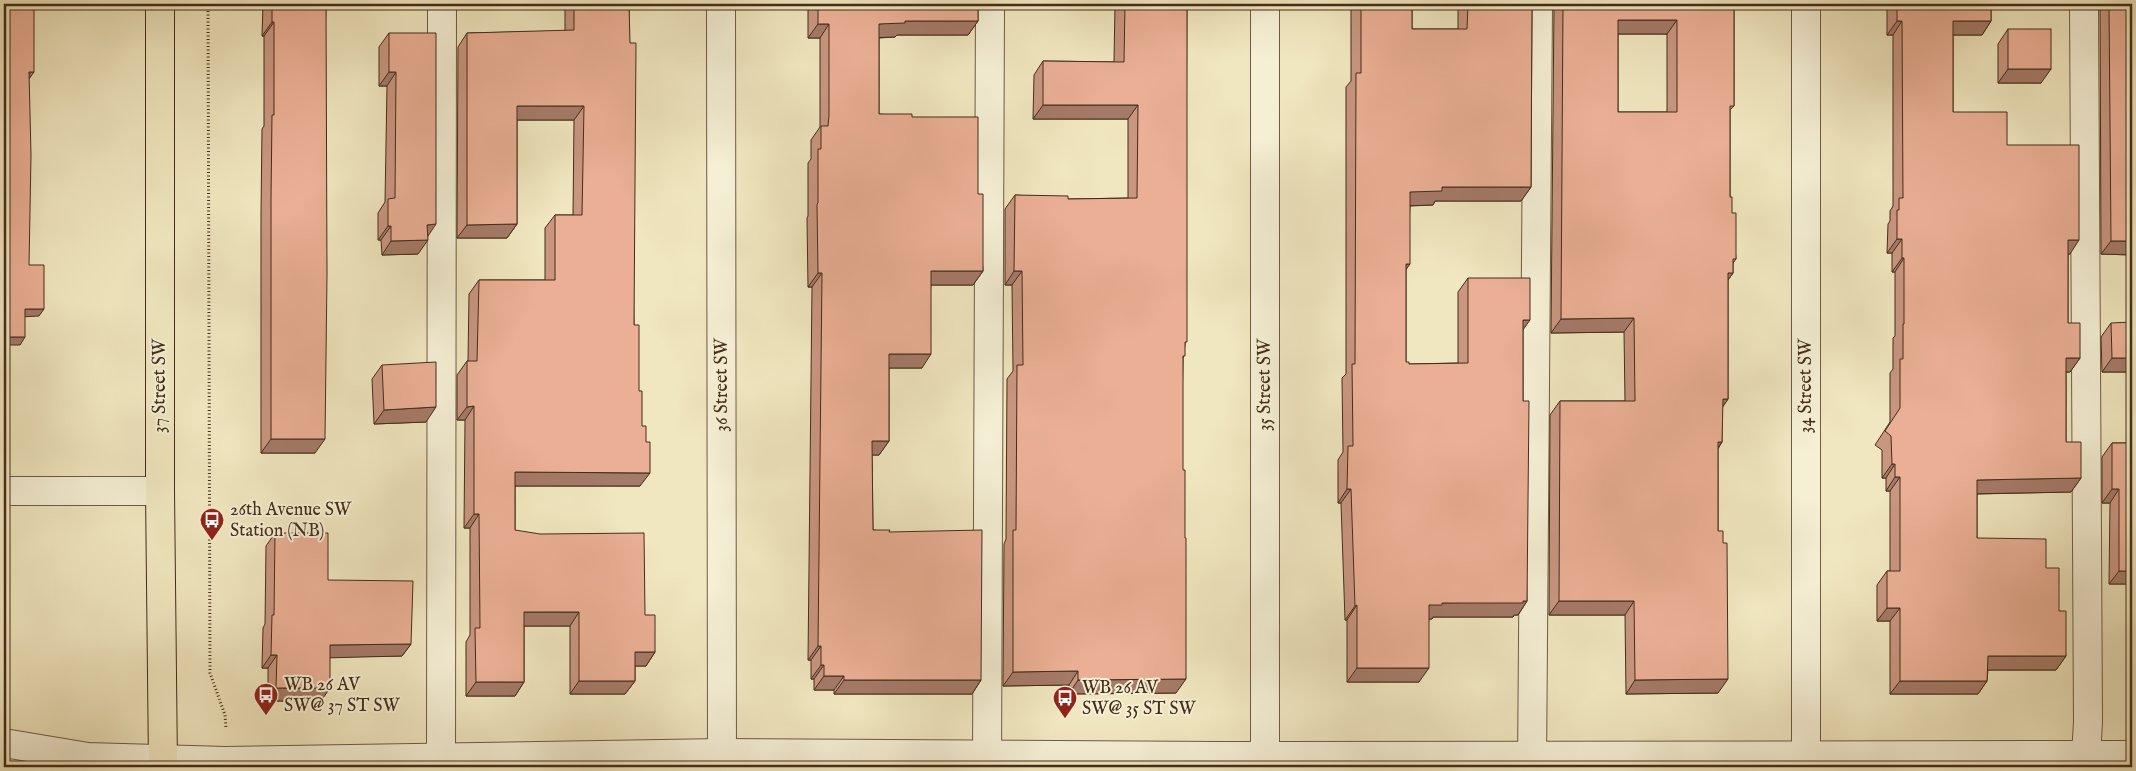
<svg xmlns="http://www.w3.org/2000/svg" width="2136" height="771" viewBox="0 0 2136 771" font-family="'IM FELL English',serif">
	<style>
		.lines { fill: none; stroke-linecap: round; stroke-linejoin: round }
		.minor-casing { stroke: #6f5b42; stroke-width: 30 }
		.major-casing { stroke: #442d19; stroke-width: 30 }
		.path { stroke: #442d19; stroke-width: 3; stroke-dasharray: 1 2.5; stroke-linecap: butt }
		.minor { stroke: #f5efd5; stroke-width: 28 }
		.major { stroke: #f0e6bf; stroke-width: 28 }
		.wall { fill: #c99680; stroke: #442d19; fill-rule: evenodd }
		.shaded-wall { fill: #a47a68; stroke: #442d19 }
		.building { fill: #eaaf95; stroke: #442d19; fill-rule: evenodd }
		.labels { text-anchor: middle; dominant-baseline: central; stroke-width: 4; stroke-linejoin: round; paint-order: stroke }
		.street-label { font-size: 18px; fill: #442d19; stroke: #f5efd5 }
		.poi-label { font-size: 18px; fill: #442d19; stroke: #f5efd5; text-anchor: start }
	</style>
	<rect width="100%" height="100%" fill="#f0e6bf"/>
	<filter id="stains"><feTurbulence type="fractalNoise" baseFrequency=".004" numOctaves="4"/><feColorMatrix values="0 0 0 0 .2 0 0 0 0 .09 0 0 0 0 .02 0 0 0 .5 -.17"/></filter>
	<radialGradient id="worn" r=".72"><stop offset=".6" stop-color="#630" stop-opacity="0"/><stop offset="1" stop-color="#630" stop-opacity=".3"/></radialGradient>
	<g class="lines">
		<defs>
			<g id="minor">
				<polyline points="721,4 722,767"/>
				<polyline points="2084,4 2088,722 2086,755"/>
				<polyline points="12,491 160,491"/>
				<polyline points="4,743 88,757 225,761 722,753 1219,756 2132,755"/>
				<polyline points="441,767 442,4"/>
				<polyline points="987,767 990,4"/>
				<polyline points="1265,767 1265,4"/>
				<polyline points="1532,767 1538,4"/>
				<polyline points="1806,767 1806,4"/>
			</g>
			<polyline id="major" points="160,4 160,491 163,767"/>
		</defs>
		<use href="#minor" class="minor-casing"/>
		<use href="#major" class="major-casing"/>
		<polyline class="path" points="208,4 210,673 225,715 226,728"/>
		<use href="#minor" class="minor"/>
		<use href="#major" class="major"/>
	</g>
	<g class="wall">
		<polygon points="263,4 326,4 315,453 261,453 261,213 262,129 264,126 264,36 262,36"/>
		<polygon points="565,4 629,4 634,325 640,486 515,486 515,530 645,615 655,652 646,666 635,666 635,681 625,694 570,694 570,626 524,626 524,682 515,696 466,696 466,642 470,635 470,528 464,528 465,420 457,420 457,375 467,361 468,361 469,294 479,280 545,280 545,228 555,215 573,215 574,120 517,120 517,224 507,238 457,238 458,47 467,33 565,31"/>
		<polygon points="808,4 978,4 978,21 968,35 897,35 895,37 879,38 879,114 912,117 978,194 983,271 973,285 931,285 922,368 889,368 889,441 879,455 872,455 873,530 889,532 981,680 972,694 834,694 834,690 814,690 814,679 811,679 811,660 808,660 812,287 808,287 807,218 808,216 808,163 811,159 811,140 820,127 820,38 808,38"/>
		<polygon points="1115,4 1187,4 1185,345 1183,359 1176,693 1069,694 1069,685 1003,686 1004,544 1006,539 1007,379 1013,371 1012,285 1005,285 1005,209 1015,195 1068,199 1128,198 1128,119 1033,119 1034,75 1043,61 1114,62"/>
		<polygon points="1351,4 1412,4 1412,29 1458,29 1458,4 1532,4 1531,187 1521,201 1435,201 1433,205 1410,206 1406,270 1406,362 1409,364 1458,363 1458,292 1468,278 1523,329 1523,401 1527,601 1518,615 1514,615 1513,617 1433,617 1432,619 1429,619 1419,682 1347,682 1347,620 1345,620 1341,503 1338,503 1338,460 1343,452 1342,378 1346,374 1346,87 1351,81"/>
		<path d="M1554 4H1734V106L1730 110V197L1736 259 1733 263V273L1728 280V399L1722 408V442L1718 449V693L1626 694 1625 615H1549L1550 415 1560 401H1625L1624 332 1551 333ZM1618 34H1667V112H1618Z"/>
		<polygon points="1887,4 1991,4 1991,21 1982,35 1953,35 1953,112 2007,145 2070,254 2068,254 2068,323 2080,358 2070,372 2066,372 2066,442 2081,478 2071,492 1977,494 1977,538 2046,568 2059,611 2066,656 2056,670 1988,670 1987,681 1978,694 1890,694 1890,621 1877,621 1877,585 1887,571 1890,571 1890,491 1886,491 1886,478 1882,478 1882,450 1875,445 1890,422 1890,373 1893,369 1893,338 1895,336 1895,272 1892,272 1892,253 1887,253 1888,224 1890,221 1890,211 1893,206 1893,35 1887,35"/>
		<polygon points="2100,4 2132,4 2132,255 2101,254"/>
		<polygon points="2008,29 2041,83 1998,83 1998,44"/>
		<polygon points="389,33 428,236 418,254 382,255 381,240 378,240 378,213 385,202 387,86 379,86 379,47"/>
		<polygon points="2111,323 2132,372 2102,372 2101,337"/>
		<polygon points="382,365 426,422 374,424 372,379"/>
		<polygon points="2132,377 2132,584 2109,584 2110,503 2102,503 2102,457 2112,443 2127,443 2127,384"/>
		<polygon points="275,533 328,580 411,644 402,656 330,657 321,701 268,701 268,668 262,668 263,628 265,624 266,546"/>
	</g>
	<g class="shaded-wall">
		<polygon points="1618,20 1677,20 1667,34 1608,34"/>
		<polygon points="905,21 978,21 968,35 897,35 895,37 869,38 879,24"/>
		<polygon points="1897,21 1902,21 1893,35 1887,35"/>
		<polygon points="1953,21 1991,21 1982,35 1943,35"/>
		<polygon points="272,22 274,22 264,36 262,36"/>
		<polygon points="818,24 829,24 820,38 808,38"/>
		<polygon points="2008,69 2051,69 2041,83 1998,83"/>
		<polygon points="29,72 34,72 29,79"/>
		<polygon points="389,72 396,72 387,86 379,86"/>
		<polygon points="1043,105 1138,105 1128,119 1033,119"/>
		<polygon points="517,106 584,106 574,120 507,120"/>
		<polygon points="1442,187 1531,187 1521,201 1435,201 1433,205 1400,206 1410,192"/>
		<polygon points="436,224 426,239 427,225"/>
		<polygon points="517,224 507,238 457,238 467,225"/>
		<polygon points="388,226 391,226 381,240 378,240"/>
		<polygon points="1897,239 1902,239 1892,253 1887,253"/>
		<polygon points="428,240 418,254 382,255 391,241"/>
		<polygon points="2068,240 2079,240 2070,254 2058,254"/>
		<polygon points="2111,241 2132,241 2132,255 2101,254"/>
		<polygon points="1902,258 1904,258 1895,272 1892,272"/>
		<polygon points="1406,264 1410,264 1400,278"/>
		<polygon points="931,271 983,271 973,285 922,285"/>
		<polygon points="1014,271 1022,271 1012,285 1005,285"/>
		<polygon points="818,273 822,273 812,287 808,287"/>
		<polygon points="1728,273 1733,273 1723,287"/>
		<polygon points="25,309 44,309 39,316 20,317"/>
		<polygon points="1634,318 1624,332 1551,333 1561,319"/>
		<polygon points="1523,320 1530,320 1520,334"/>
		<polygon points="4,337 25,337 20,345 4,345"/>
		<polygon points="889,354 931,354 922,368 879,368"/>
		<polygon points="2066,358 2080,358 2070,372 2056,372"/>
		<polygon points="2112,358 2132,358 2132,372 2102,372"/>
		<polygon points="1723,399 1728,399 1718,413"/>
		<polygon points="474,406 465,420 457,420 467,407"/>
		<polygon points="436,407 426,422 374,424 384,410"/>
		<polygon points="271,439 325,439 315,453 261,453"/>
		<polygon points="872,441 889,441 879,455 863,455"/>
		<polygon points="1718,442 1722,442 1712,456"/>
		<polygon points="1892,464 1895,464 1886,478 1882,478"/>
		<polygon points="515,472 650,473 640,486 505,486"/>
		<polygon points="1895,477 1900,477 1890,491 1886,491"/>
		<polygon points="2081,478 2071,492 1967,494 1977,480"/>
		<polygon points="1347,489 1351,489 1341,503 1338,503"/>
		<polygon points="2112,489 2119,489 2110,503 2102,503"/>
		<polygon points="474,514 479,514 470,528 464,528"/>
		<polygon points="2119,571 2132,571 2132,584 2109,584"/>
		<polygon points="1527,601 1518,615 1514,615 1513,617 1433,617 1432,619 1419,619 1429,605 1442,603"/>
		<polygon points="1559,601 1634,601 1625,615 1549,615"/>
		<polygon points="1357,605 1347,620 1345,620 1355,606"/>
		<polygon points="1887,608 1900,608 1890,621 1877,621"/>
		<polygon points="524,612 579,612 570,626 514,626"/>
		<polygon points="411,644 402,656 321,658 330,645"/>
		<polygon points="818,646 821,646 811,660 808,660"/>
		<polygon points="635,652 655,652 646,666 625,666"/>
		<polygon points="271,655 277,655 268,668 262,668"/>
		<polygon points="1988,656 2066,656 2056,670 1978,670"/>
		<polygon points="821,665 824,665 814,679 811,679"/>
		<polygon points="1357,668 1429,668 1419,682 1347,682"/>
		<polygon points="1078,671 1069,685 1003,686 1013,672"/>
		<polygon points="824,676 844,676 834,690 814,690"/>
		<polygon points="1186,679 1176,693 1069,694 1078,680"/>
		<polygon points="1728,679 1718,693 1626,694 1635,680"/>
		<polygon points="844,680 981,680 972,694 834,694"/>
		<polygon points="579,681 635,681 625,694 570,694"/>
		<polygon points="1900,681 1987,681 1978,694 1890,694"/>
		<polygon points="476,682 524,682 515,696 466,696"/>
		<polygon points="276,688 330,688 321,701 268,701"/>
	</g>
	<g class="building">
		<polygon points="4,4 34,4 34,72 29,72 31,155 29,265 44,265 44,309 25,309 25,337 4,337"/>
		<polygon points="272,4 326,4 327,274 325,439 271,439 271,199 272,115 274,115 274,22 272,22"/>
		<polygon points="574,4 629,4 630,43 636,43 634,325 639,325 639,391 642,391 642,426 646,426 646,442 650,442 650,473 515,472 515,530 540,534 644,533 645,615 655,615 655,652 635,652 635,681 579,681 579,612 524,612 524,682 476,682 475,628 480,628 479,514 474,514 474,406 467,407 467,361 477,361 479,280 555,280 555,215 582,215 584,106 517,106 517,224 467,225 467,33 574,30"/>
		<polygon points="818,4 978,4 978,21 905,21 905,23 879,24 879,114 912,114 912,117 978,117 978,194 983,194 983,271 931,271 931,354 889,354 889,441 872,441 873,530 890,530 889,532 982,530 981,680 844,680 844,676 824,676 824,665 821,665 821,646 818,646 822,273 818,273 817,204 818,203 818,149 821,149 821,126 828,126 829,115 829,24 818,24"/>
		<polygon points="1125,4 1187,4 1187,342 1185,342 1185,356 1183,356 1183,470 1185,470 1185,538 1186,538 1186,679 1078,680 1078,671 1013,672 1013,530 1016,530 1017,365 1023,365 1022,271 1014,271 1015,195 1068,196 1068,199 1137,198 1138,105 1043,105 1043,61 1124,62"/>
		<polygon points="1361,4 1412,4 1412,29 1467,29 1468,4 1532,4 1531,187 1442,187 1442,191 1410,192 1410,264 1406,264 1406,362 1409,362 1409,364 1468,363 1468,278 1530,278 1530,320 1523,320 1523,401 1529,401 1527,601 1523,601 1523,603 1442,603 1442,605 1429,605 1429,668 1357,668 1357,605 1355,606 1351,489 1347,489 1348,446 1353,446 1352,364 1355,364 1356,73 1361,73"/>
		<path d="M1563 4H1734V106H1730V197H1732V213H1736V259H1733V273H1728V399H1723L1722 442H1718V531H1723V543H1727L1728 679 1635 680 1634 601H1559L1560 401H1635L1634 318 1561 319ZM1618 20H1677V112H1618Z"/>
		<polygon points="1897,4 1991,4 1991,21 1953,21 1953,112 2007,112 2007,145 2079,145 2079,240 2068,240 2068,323 2080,323 2080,358 2066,358 2066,442 2081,442 2081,478 1977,480 1977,538 2046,539 2046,568 2059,568 2059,611 2066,611 2066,656 1988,656 1987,681 1900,681 1900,608 1887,608 1887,571 1900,571 1900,477 1895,477 1895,464 1892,464 1891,436 1885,431 1900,408 1900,359 1903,359 1903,324 1904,324 1904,258 1902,258 1902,239 1897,239 1897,210 1899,210 1899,198 1903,198 1902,21 1897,21"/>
		<polygon points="2109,4 2132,4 2132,241 2111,241"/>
		<rect x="2008" y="29" width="43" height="40"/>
		<polygon points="389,33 436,33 436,224 427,225 428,240 391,241 391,226 388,226 388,199 395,198 396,72 389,72"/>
		<polygon points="2132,322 2132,358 2112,358 2111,323"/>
		<polygon points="436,362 436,407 384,410 382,365"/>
		<polygon points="2112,443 2132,443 2132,571 2119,571 2119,489 2112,489"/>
		<polygon points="275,533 328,533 328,580 413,581 411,644 330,645 330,688 276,688 277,655 271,655 272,615 274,615"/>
	</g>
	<defs>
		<symbol id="bus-pin" viewBox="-11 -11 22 30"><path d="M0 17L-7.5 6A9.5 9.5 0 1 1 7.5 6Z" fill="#8f2418" stroke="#f5efd5"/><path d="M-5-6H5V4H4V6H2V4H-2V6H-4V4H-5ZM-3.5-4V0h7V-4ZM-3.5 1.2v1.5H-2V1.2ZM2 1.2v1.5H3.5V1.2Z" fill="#fff"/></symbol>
	</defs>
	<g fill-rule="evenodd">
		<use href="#bus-pin" x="198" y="506" width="28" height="38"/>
		<use href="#bus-pin" x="252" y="681" width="28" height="38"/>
		<use href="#bus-pin" x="1051" y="684" width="28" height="38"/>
	</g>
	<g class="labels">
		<g class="street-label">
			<text transform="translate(722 385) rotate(-90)">36 Street SW</text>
			<text transform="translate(1265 385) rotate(-90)">35 Street SW</text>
			<text transform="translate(160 386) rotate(-90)">37 Street SW</text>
			<text transform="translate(1806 386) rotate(-90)">34 Street SW</text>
		</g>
		<g class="poi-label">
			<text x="230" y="510">26th Avenue SW<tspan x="230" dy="21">Station (NB)</tspan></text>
			<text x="284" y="685">WB 26 AV<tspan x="284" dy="21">SW@ 37 ST SW</tspan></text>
			<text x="1082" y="688">WB 26 AV<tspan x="1082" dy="21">SW@ 35 ST SW</tspan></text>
		</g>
	</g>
	<rect width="2136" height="771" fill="none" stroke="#f0e6bf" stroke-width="20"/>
	<rect x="5" y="5" width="2126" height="761" fill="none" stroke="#442d19" stroke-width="2.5"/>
	<rect x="10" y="10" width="2116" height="751" fill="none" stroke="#442d19"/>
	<rect width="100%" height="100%" filter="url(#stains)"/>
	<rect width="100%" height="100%" fill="url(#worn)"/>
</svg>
